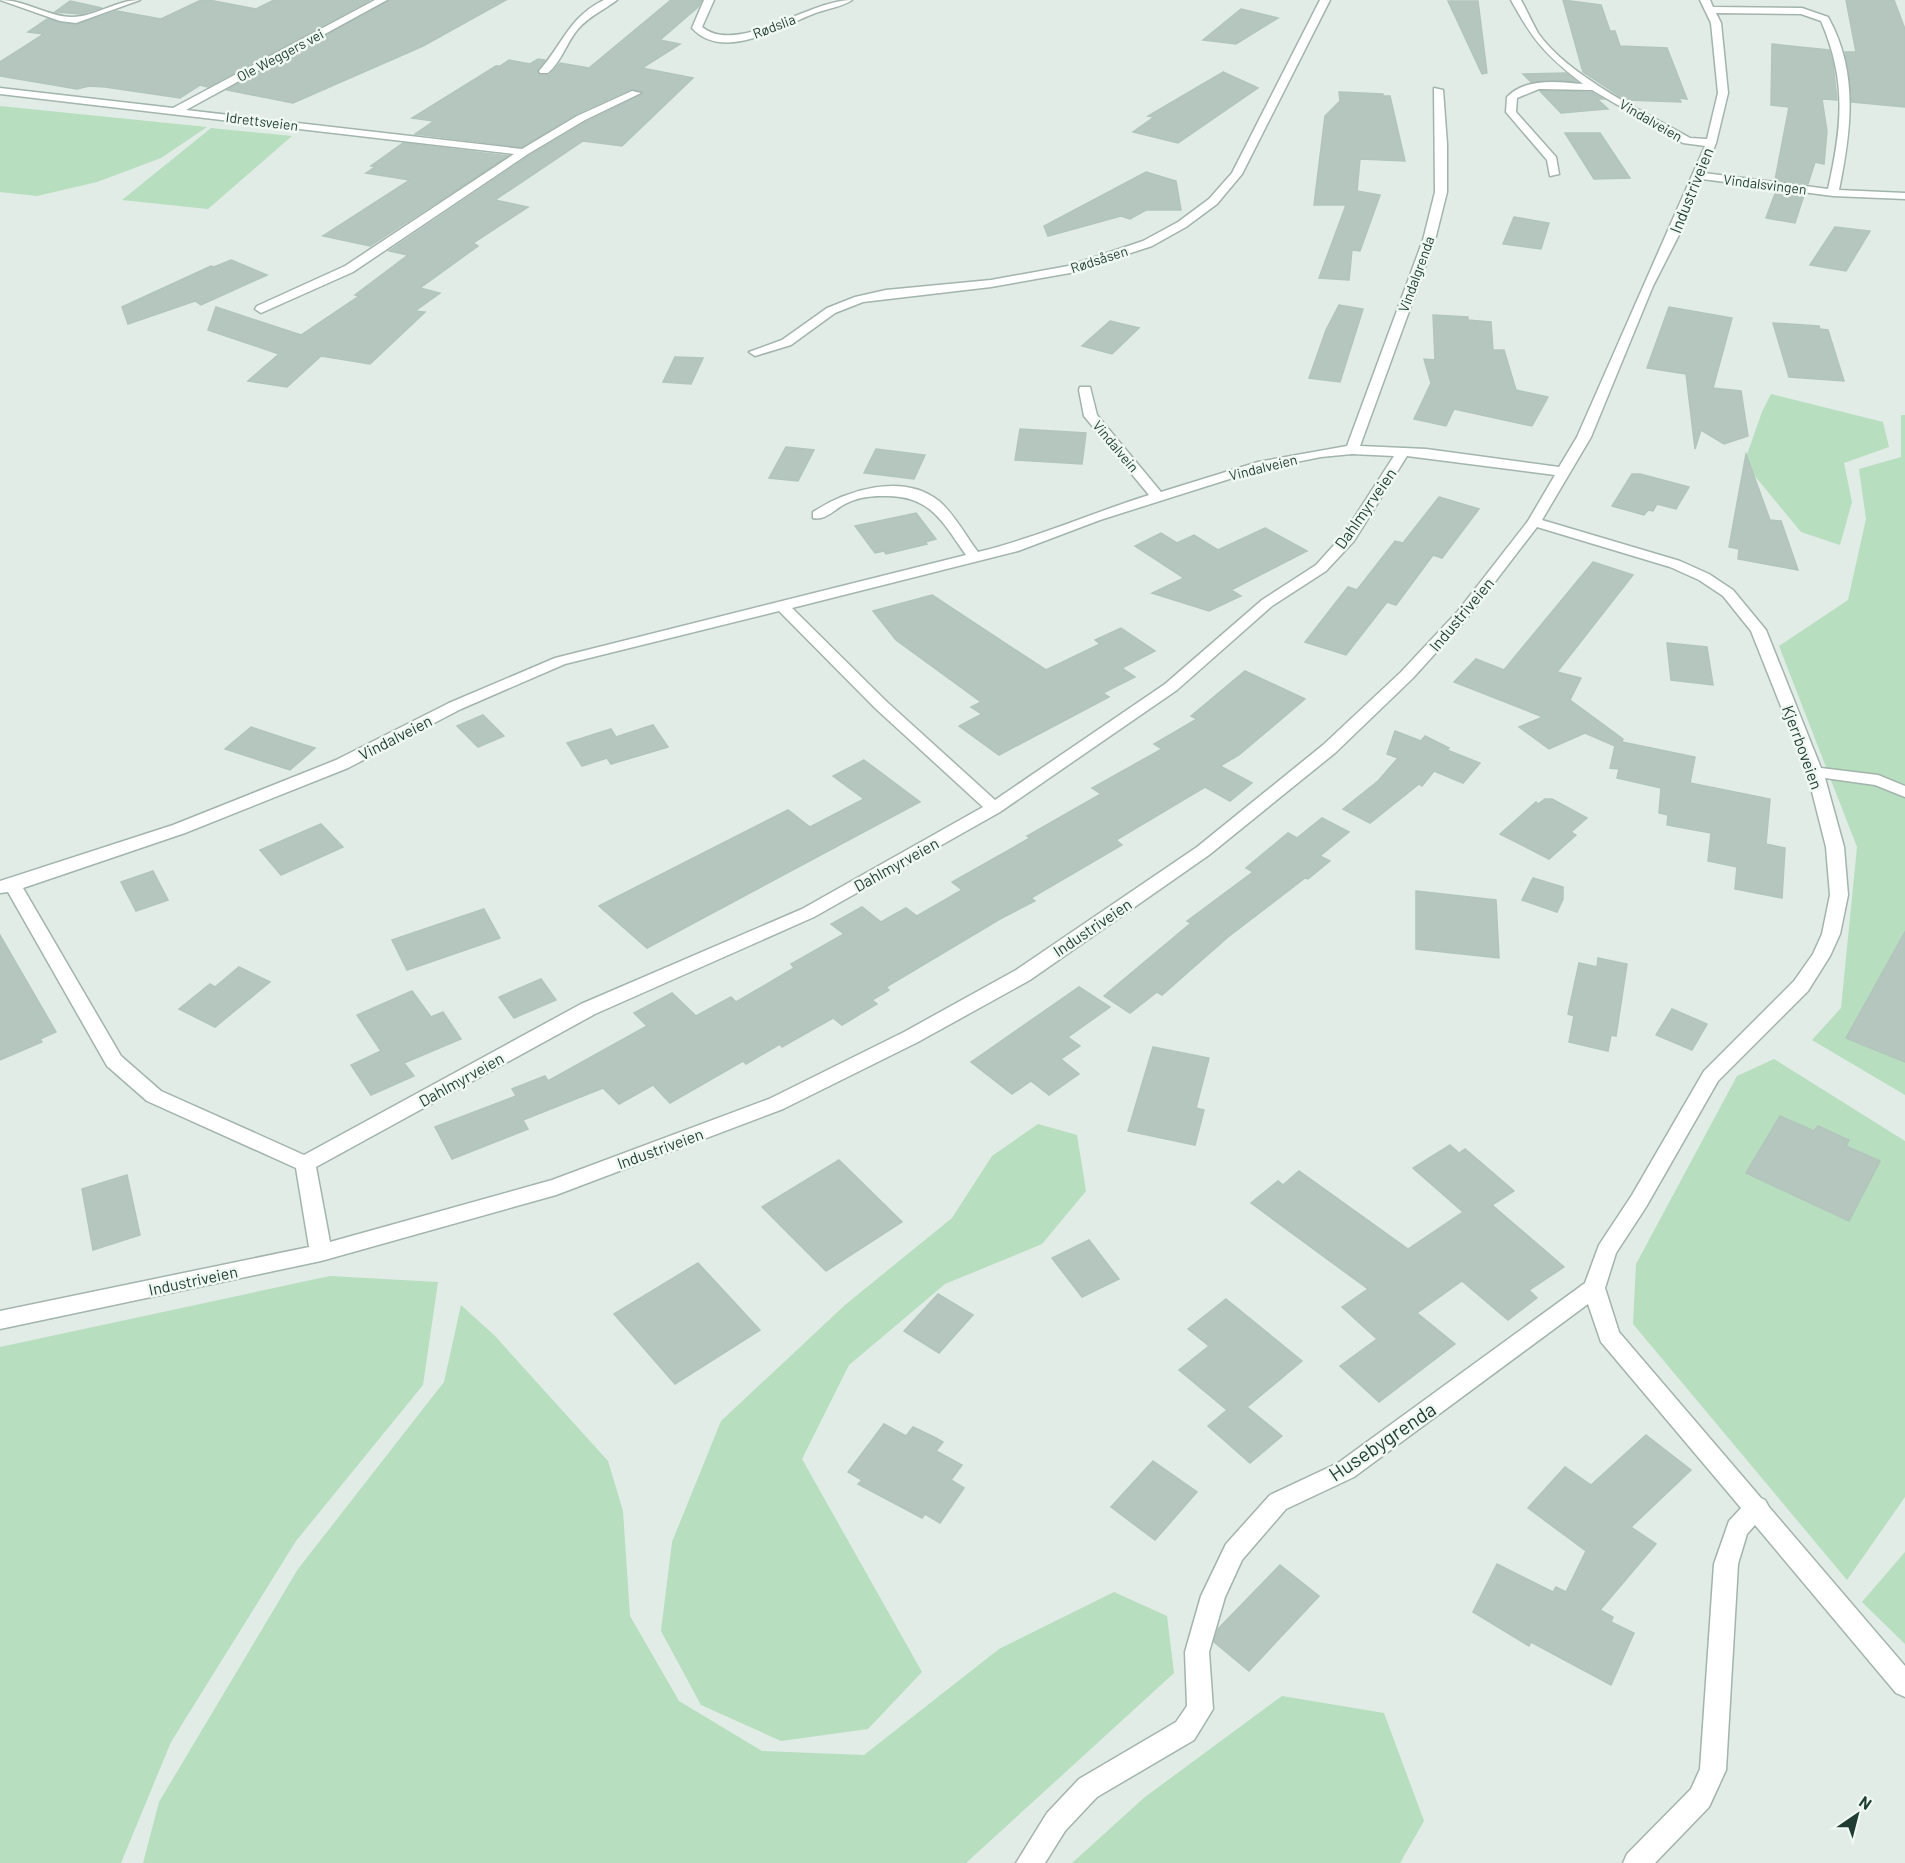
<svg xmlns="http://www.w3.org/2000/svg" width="1905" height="1863" viewBox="0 0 1905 1863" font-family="Barlow,sans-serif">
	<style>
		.green { fill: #b7debf }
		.building { fill: #b5c6be; stroke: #b2c5bc; stroke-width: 1.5 }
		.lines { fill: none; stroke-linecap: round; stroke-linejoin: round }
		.minor-casing { stroke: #a2b4ac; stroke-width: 3 }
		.minor { fill: #fff; fill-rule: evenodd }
		.labels { text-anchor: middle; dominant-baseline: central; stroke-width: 5; stroke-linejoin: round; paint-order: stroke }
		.far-street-label { font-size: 14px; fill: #1f3d33; stroke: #f0f8f3 }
		.street-label { font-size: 16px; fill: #1f3d33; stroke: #f0f8f3 }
		.near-street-label { font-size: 20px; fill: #1f3d33; stroke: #f0f8f3 }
	</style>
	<rect width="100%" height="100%" fill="#e0ece5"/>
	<g class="green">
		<polygon points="0,106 207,127 161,158 97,182 37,196 0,192"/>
		<polygon points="211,128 292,136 208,209 122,200"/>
		<polygon points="1771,394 1883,422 1889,447 1844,463 1852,502 1840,545 1801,532 1744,463 1762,412"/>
		<polygon points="1901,415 1905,415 1905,1095 1812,1040 1841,1008 1857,847 1779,646 1848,600 1866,519 1859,469 1901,457"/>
		<polygon points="1774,1059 1905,1141 1905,1497 1847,1580 1633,1324 1636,1264 1737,1076"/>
		<polygon points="1038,1124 1077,1135 1086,1191 1042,1244 945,1284 849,1365 802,1459 922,1672 868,1729 781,1741 701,1705 661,1631 672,1542 721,1421 845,1305 952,1218 992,1156"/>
		<polygon points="330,1276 438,1282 423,1385 296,1541 171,1742 121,1863 0,1863 0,1347"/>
		<polygon points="461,1305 495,1336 608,1461 623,1511 630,1616 679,1701 762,1751 864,1755 999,1649 1114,1592 1167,1616 1174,1673 966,1863 143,1863 159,1802 298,1569 444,1382"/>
		<polygon points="1905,1552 1905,1644 1862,1602"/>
		<polygon points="1282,1696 1384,1713 1424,1821 1400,1863 1072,1863 1145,1797"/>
	</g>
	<g class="building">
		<polygon points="209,0 256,9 274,0 370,0 208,87 200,85 180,98 105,87 89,86 77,89 0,76 0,62 44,34 28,32 47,19 76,25 117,11 161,19 199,1"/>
		<polygon points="389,0 506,0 423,46 293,103 227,90"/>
		<polygon points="671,0 702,0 698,7 660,40 680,44 642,68 693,78 622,146 583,141 495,200 528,207 473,243 478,246 420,288 440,293 415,311 425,312 370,364 321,356 287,387 248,381 279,354 208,330 216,307 301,335 359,296 355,295 408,255 389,251 529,156 586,122 643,94 631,89 576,114 522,147 415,134 434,121 412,118 496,66 500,66 509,60 530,64 538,59 545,60 537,70 540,75 550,75 560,63 589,68"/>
		<polygon points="1563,0 1601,5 1610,31 1615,31 1620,46 1667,48 1687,99 1679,98 1681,102 1626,100 1583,72"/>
		<polygon points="1846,0 1894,0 1905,29 1905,107 1852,102 1845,52 1856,52"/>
		<polygon points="70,1 102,8 80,14 55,12"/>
		<polygon points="1448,1 1478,1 1487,73 1482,74"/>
		<polygon points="1241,9 1278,18 1236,44 1203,40"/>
		<polygon points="1772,44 1829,50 1833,64 1837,100 1822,99 1827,131 1824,164 1815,162 1808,184 1775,180 1789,107 1771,105"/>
		<polygon points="1223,72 1258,88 1178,143 1133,132 1154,117 1148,116"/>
		<polygon points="1566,73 1576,81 1531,82 1523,74"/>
		<polygon points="1540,91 1591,92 1603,99 1597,99 1608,109 1561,113"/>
		<polygon points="1339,92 1383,94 1383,96 1390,96 1405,161 1360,159 1357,191 1380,195 1360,251 1352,250 1349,280 1319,278 1346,205 1314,205 1325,116 1340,101"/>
		<polygon points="1565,133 1600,133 1630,178 1594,179"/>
		<polygon points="403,143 508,156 370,246 323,236 410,180 366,173 375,167 371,166"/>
		<polygon points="1146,172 1176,181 1181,210 1146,210 1130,219 1121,216 1048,236 1044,226"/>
		<polygon points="1776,191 1804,195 1795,223 1766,218"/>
		<polygon points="1514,217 1549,223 1541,249 1503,244"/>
		<polygon points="1835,227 1870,231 1846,271 1810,265"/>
		<polygon points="231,260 267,275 201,305 195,301 128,324 122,307 211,266 214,267"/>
		<polygon points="1339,305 1363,309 1340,382 1309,378 1326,330"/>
		<polygon points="1669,307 1732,318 1713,388 1741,391 1748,436 1724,444 1701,430 1695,449 1686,374 1647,368"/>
		<polygon points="1433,315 1468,317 1468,320 1491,322 1493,350 1504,350 1516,390 1548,397 1532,426 1454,409 1446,426 1414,419 1431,383 1424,359 1435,360"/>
		<polygon points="1110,321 1139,328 1112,354 1082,346"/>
		<polygon points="1773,323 1819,326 1820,329 1828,330 1844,381 1789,377"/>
		<polygon points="675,357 703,358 691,384 663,382"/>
		<polygon points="1020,429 1086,433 1082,464 1015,460"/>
		<polygon points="786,447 814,450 798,481 769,478"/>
		<polygon points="876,449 925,455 914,479 864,473"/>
		<polygon points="1746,454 1770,520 1781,521 1798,570 1738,559 1739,549 1729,547"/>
		<polygon points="1632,474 1640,474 1689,487 1676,509 1657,504 1653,511 1648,510 1644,515 1612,506"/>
		<polygon points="1439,497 1479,509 1442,558 1433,555 1396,605 1387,602 1346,655 1305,642 1348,587 1357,590 1395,541 1403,543"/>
		<polygon points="916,513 936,539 925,542 927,544 886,554 884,551 875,553 855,526"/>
		<polygon points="1265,528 1307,551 1231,590 1241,596 1209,611 1152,593 1184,578 1135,546 1161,533 1177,543 1194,535 1218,550"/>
		<polygon points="1593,562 1633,575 1557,672 1581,678 1570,700 1623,739 1622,742 1695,757 1690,783 1770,799 1766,844 1785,848 1782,898 1735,889 1737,867 1708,861 1711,833 1667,825 1668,815 1659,813 1661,788 1617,778 1619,769 1610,768 1615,746 1585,733 1549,749 1519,727 1543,717 1454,682 1476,659 1504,670"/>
		<polygon points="932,595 1046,670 1100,644 1095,640 1121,628 1155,651 1122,668 1135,677 1103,693 1109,697 999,755 959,726 982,714 971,707 981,702 896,640 873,611"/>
		<polygon points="1667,643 1707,647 1713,685 1671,680"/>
		<polygon points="1245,671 1305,699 1239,755 1220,766 1252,783 1230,801 1205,787 1116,840 1122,845 1031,898 1035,901 1000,919 886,987 889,990 872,1000 877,1004 842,1025 833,1018 782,1047 780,1044 746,1064 743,1061 670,1103 653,1085 619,1104 603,1088 523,1120 528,1129 452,1159 435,1127 516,1096 512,1089 545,1076 548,1081 647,1026 634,1013 672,993 696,1016 731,997 736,1002 794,968 791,964 844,934 831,924 862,907 881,922 906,908 917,916 962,890 952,882 1030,838 1027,836 1101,794 1092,788 1162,749 1154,744 1197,719 1191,716"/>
		<polygon points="483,715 504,736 478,747 457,726"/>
		<polygon points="653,725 668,747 611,764 607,758 582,766 567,743 611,729 616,737"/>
		<polygon points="251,727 302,744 315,748 290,770 225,749"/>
		<polygon points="1395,731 1421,741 1425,736 1449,748 1447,750 1480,763 1463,783 1434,771 1422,786 1419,784 1370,823 1343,809 1378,781 1398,758 1387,754"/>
		<polygon points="864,760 920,802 647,948 599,906 788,810 810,827 864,799 833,776"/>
		<polygon points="1545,799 1552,799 1587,818 1571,832 1576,835 1549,859 1500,834 1536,802 1538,804"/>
		<polygon points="1322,818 1349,832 1320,856 1330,861 1308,879 1305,878 1228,937 1162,995 1157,992 1130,1013 1104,996 1191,923 1187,921 1253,872 1246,868 1288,833 1297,838"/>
		<polygon points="321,824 343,847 281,875 260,850"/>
		<polygon points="153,871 168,900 136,911 121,882"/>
		<polygon points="1533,878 1563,887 1563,899 1557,912 1522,900"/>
		<polygon points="1416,891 1496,900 1499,958 1416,949"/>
		<polygon points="484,909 500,938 407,970 392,940"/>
		<polygon points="1905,932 1905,1062 1846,1038"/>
		<polygon points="0,935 56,1032 40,1039 42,1042 0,1060"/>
		<polygon points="1598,958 1627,964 1616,1036 1611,1035 1608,1051 1569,1042 1574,1016 1568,1014 1579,963 1597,967"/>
		<polygon points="239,967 270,982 215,1027 179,1009 210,984 215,987"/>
		<polygon points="541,979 556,1000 514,1018 499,997"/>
		<polygon points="1079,987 1110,1007 1068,1037 1080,1046 1061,1059 1079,1074 1049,1095 1031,1081 1012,1094 971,1062"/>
		<polygon points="412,991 431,1017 443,1012 461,1039 404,1063 414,1076 371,1095 351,1065 381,1051 357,1015"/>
		<polygon points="1672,1009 1707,1024 1692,1050 1656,1035"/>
		<polygon points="1153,1047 1209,1058 1196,1108 1204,1110 1195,1145 1128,1131"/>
		<polygon points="1780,1116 1814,1131 1818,1126 1849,1140 1846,1146 1880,1161 1849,1221 1746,1173"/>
		<polygon points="1450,1145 1459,1153 1465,1149 1514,1191 1492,1205 1564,1267 1529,1290 1537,1298 1508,1320 1462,1281 1417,1313 1455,1344 1379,1402 1340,1366 1377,1339 1342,1307 1368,1289 1251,1203 1278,1181 1283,1185 1299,1171 1408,1249 1463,1212 1413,1168"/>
		<polygon points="839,1160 902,1222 826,1271 762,1207"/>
		<polygon points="127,1175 140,1235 93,1250 82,1189"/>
		<polygon points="1089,1240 1119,1279 1082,1297 1052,1258"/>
		<polygon points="698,1263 760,1330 675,1384 614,1314"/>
		<polygon points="938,1294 973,1315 939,1353 904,1331"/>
		<polygon points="1226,1299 1302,1361 1247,1407 1282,1436 1250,1463 1208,1426 1227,1410 1179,1370 1209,1346 1188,1329"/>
		<polygon points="884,1424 906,1436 913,1427 936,1438 943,1442 936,1451 962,1465 951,1480 964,1488 940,1523 925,1514 922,1518 858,1484 862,1480 848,1472"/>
		<polygon points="1646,1435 1691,1470 1631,1527 1656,1544 1600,1610 1613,1617 1611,1622 1634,1633 1611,1685 1531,1642 1529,1646 1473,1612 1497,1564 1553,1592 1556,1587 1566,1592 1586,1551 1528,1508 1565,1467 1591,1485"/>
		<polygon points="1153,1461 1197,1492 1155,1540 1111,1507"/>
		<polygon points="1280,1565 1319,1596 1249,1671 1214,1642 1218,1629"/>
	</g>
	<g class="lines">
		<defs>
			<g id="minor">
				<path d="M0 0C26 0 48 17 72 17 95 17 116 0 140 0L76 23 60 21Z"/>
				<polygon points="375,0 387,0 186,110 522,149 577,116 632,91 641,93 585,120 528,154 353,272 261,313 255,309 257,306 345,266 514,154 0,94 0,88 173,108"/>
				<path d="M604 0H617C604 10 589 16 578 29 566 43 562 61 548 73H540L539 71C563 44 569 17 604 0Z"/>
				<path d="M704 0H714L702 27C737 56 809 0 852 0 842 7 825 9 813 14 779 27 723 62 692 28Z"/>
				<polygon points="1320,0 1330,0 1242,174 1217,204 1186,227 1152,246 1070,273 991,287 863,302 835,313 791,345 755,356 749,352 782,340 827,308 855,297 886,290 991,280 1068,266 1143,241 1178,222 1209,199 1232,173"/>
				<path d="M1511 0H1521C1527 11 1532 22 1538 33 1568 76 1644 112 1690 138L1707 139 1718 93 1711 23 1700 0H1710L1713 7 1802 8 1828 17C1859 72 1851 131 1839 190L1905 193V199L1833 196 1702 179 1682 229 1653 286 1591 437 1542 520 1680 561 1709 574 1733 590 1766 630 1821 768 1878 775 1905 786V797L1875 785 1825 778 1844 847 1848 895 1840 934 1830 956 1808 991 1718 1081 1646 1207 1616 1253 1605 1288 1619 1332 1761 1498 1765 1500 1769 1507 1905 1666V1697L1896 1693 1755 1525 1747 1534 1738 1564 1726 1770 1709 1807 1655 1863H1623L1627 1854 1691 1789 1700 1769 1714 1564 1729 1521 1741 1508 1601 1342 1588 1304 1354 1477 1286 1509 1242 1560 1225 1597 1209 1652 1213 1709 1194 1740 1097 1797 1065 1831 1045 1863H1016L1047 1813 1079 1779 1176 1722 1187 1706 1185 1652 1201 1596 1226 1544 1270 1495 1338 1463 1585 1283 1599 1245 1632 1195 1704 1071 1794 981 1813 954 1822 934 1830 895 1826 847 1807 772 1751 631 1723 596 1699 580 1670 567 1537 527 1468 617 1413 678 1335 753 1209 855 1030 980 918 1042 783 1109 556 1195 321 1261 0 1329V1311L309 1247 296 1168 147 1101 107 1066 8 892 0 893V881L173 825 336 760 449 703 555 658 966 555C941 520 930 494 881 496 869 496 856 498 845 504 835 509 825 521 813 518V512C846 490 903 472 939 501 955 515 965 535 978 552 1036 538 1092 513 1149 495L1084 416 1079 390 1080 387H1090L1097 415 1161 492 1258 462 1347 446 1423 240 1435 192 1434 88 1443 90 1447 144V192L1435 240 1360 446 1426 449 1559 467 1577 437 1705 146 1683 143 1592 90 1539 89 1517 98 1516 112 1556 157 1559 174 1550 176 1547 160 1506 112 1507 97C1526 77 1559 82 1583 84 1546 55 1534 42 1511 0ZM1716 13 1801 14 1821 21C1847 81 1842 127 1828 189L1704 173 1716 143 1728 93 1721 23ZM1352 454 1394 456 1343 535 1316 565 1262 600 1165 684 995 800 887 702 792 608 1018 551 1100 520 1261 469 1321 457ZM1407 456 1555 475 1528 521 1458 611 1401 672 1323 745 1197 847 1016 970 904 1032 769 1099 552 1180 330 1242 316 1167 595 1014 814 917 1000 812 1177 690 1272 606 1326 571 1354 541ZM779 611 875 708 983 807 802 909 581 1004 304 1155 161 1091 121 1056 23 888 185 833 348 768 461 709 565 664Z"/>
			</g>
		</defs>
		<use href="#minor" class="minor-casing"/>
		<use href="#minor" class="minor"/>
	</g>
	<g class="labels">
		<g class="far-street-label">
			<text transform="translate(774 26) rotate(-21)">Rødslia</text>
			<text transform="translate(280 55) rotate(-28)">Ole Weggers vei</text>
			<text transform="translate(1651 120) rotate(30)">Vindalveien</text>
			<text transform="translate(262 121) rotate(7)">Idrettsveien</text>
			<text transform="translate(1765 184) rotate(7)">Vindalsvingen</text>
			<text transform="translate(1099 259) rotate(-18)">Rødsåsen</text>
			<text transform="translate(1416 274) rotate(-70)">Vindalgrenda</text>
			<text transform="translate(1116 446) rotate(50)">Vindalvein</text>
			<text transform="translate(1263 467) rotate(-14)">Vindalveien</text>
		</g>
		<g class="street-label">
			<text transform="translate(1691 190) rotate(-68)">Industriveien</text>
			<text transform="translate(1365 508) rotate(-55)">Dahlmyrveien</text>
			<text transform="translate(1461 614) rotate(-50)">Industriveien</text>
			<text transform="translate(395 737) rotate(-27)">Vindalveien</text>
			<text transform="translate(1803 747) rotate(70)">Kjerrboveien</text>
			<text transform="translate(896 864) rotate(-29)">Dahlmyrveien</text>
			<text transform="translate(1092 927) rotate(-34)">Industriveien</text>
			<text transform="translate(461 1079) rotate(-29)">Dahlmyrveien</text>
			<text transform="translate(660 1148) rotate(-20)">Industriveien</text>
			<text transform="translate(193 1280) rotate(-12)">Industriveien</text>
		</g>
		<g class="near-street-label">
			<text transform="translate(1382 1441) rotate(-34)">Husebygrenda</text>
		</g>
	</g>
	<g transform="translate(1857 1815) rotate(35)" stroke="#f0f8f3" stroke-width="4.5" paint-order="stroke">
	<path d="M0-4.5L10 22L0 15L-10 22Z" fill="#1f3d33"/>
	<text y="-9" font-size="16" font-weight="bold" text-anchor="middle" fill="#1f3d33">N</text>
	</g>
</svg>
